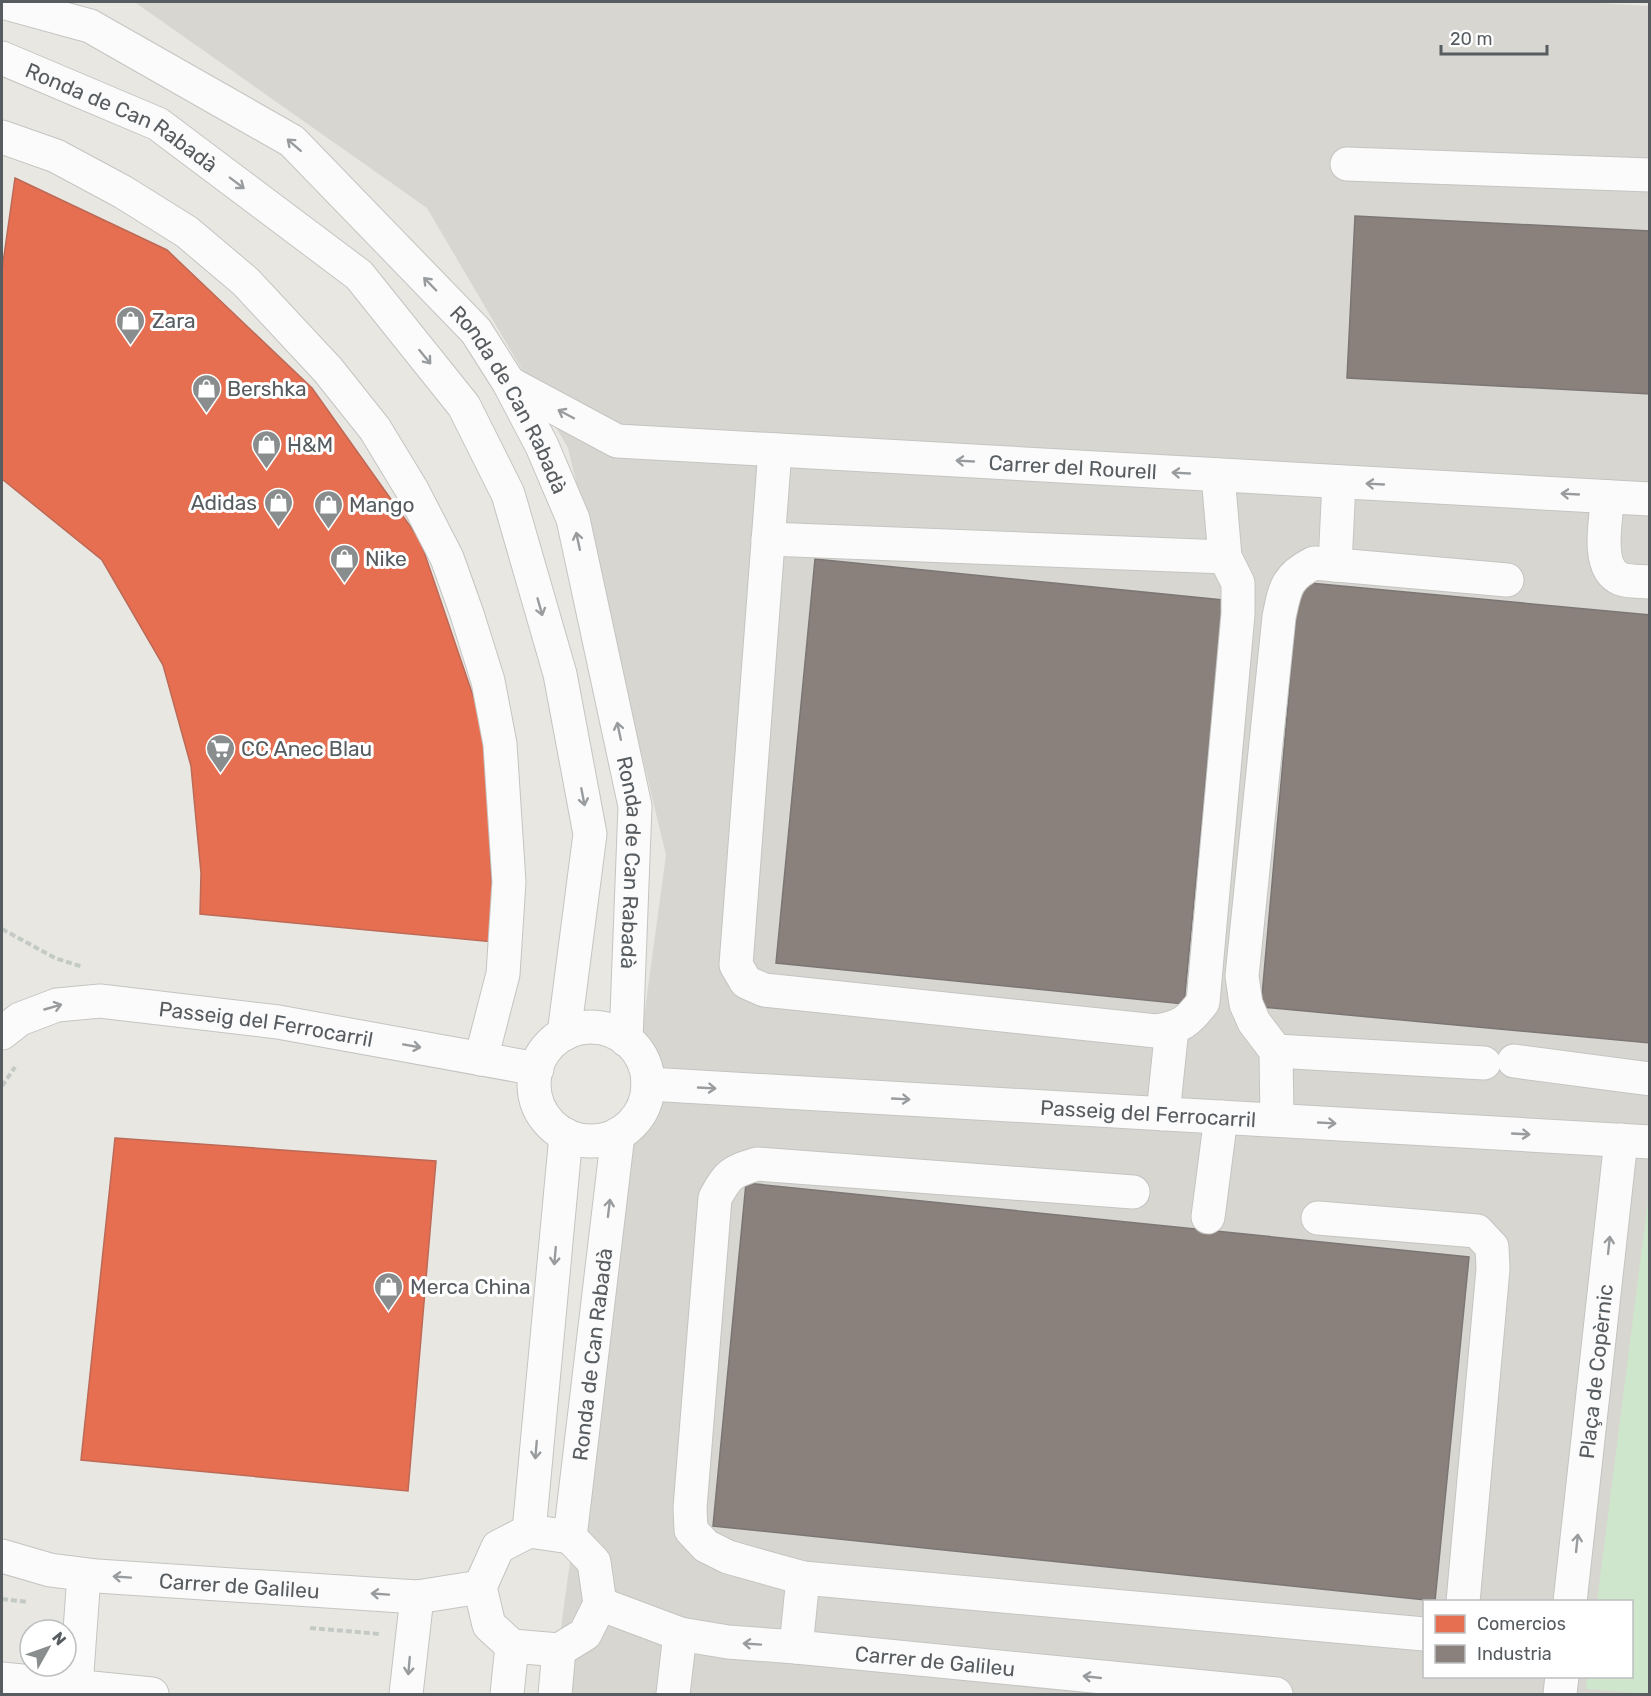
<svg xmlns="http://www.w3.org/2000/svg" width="1651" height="1696" viewBox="0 0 1651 1696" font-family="Rubik,sans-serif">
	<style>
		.industrial { fill: #d8d6d1; fill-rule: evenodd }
		.green { fill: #cee6cb }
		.shops { fill: #e76f51; stroke: #bc6956; stroke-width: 1.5 }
		.industry { fill: #8a817c; stroke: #7b7674; stroke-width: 1.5 }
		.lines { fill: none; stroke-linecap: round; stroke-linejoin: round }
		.minor-casing { stroke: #c4c4c2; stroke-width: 35 }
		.path { stroke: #c3cac5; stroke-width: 4; stroke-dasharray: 6 3; stroke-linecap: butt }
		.minor { stroke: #fcfbfb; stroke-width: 33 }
		.oneway { stroke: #999c9e }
		.labels { text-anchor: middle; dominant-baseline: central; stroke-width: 6; stroke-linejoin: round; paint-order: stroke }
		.street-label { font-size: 21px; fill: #575c60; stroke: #fff }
		.poi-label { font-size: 21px; fill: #575c60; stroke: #fff; text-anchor: start }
	</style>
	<rect width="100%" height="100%" fill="#e8e7e2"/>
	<path class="industrial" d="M128 2H1578L1649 6V1694H552L666 855 568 448 427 208 136 3ZM1424 1602H1632V1676H1424Z"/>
	<polygon class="green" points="1648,1201 1650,1201 1649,1694 1586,1689 1587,1677 1632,1676 1632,1602 1597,1601"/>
	<g class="shops">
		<polygon points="15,178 167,250 312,388 420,540 485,731 494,942 200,914 201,873 191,766 163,665 102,560 2,479 2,270"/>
		<polygon points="115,1138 436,1161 408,1491 81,1460"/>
	</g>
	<g class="industry">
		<polygon points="1355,216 1650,231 1650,394 1347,378"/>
		<polygon points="815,559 1223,600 1184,1004 776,963"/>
		<polygon points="1299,582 1650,615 1650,1043 1261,1007"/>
		<polygon points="746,1183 1469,1257 1435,1601 713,1526"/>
	</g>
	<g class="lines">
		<defs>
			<g id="minor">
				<path id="s1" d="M2 2 90 26 292 141 476 331 509 383 542 446 573 519 635 806 626 1040"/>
				<path id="s2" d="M2 58 158 124 359 275 464 406 508 494 560 674 590 834 564 1034"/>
				<polyline points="2,137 56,156 123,192 187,232 246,282 328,370 375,429 412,490 447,558 467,614 488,681 500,744 509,882 503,974 481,1059"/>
				<polyline points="1347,164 1650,175"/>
				<path id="s3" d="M509 383 617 441 1650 499"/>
				<path d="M775 450 736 965 746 982 764 990 1156 1031C1181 1027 1188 1022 1203 1002L1238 614V583L1225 557 1218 475"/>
				<path d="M1608 497C1606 518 1595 569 1621 579 1629 582 1641 581 1650 582"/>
				<polyline points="768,539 1225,557"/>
				<polyline points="1335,565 1339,482"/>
				<circle cx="591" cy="1084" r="57"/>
				<path id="s4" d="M2 1033 20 1019 57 1005 100 1001 278 1022 537 1069"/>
				<polyline points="1276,1051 1484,1063"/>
				<polyline points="1514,1061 1650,1079"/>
				<path id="s5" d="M648 1084 1650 1142"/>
				<polyline points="1163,1114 1172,1028"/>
				<path d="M1277 1120 1276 1051 1254 1022 1246 1004 1242 976 1279 617C1285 588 1286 577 1314 563L1507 580"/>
				<path d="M1133 1192 757 1164C731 1172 728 1174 715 1198L690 1508 691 1530 706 1546 728 1557 803 1578 1424 1634"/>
				<polyline points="1208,1217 1221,1117"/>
				<polyline points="1318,1218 1477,1231 1492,1247 1493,1269 1463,1602"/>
				<polyline points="529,1531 566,1135"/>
				<polygon points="529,1531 570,1537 594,1562 600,1604 585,1634 559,1650 512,1646 489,1625 480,1587 498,1547"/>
				<path id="s6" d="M570 1537 618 1134"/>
				<path id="s7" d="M2 1556 50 1570 97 1576 417 1597 480 1587"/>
				<path id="s8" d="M1570 1602 1621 1140"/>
				<path id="s9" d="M600 1604 680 1634 728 1642 796 1647 1276 1694"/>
				<polyline points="796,1647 803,1578"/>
				<polyline points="2,1679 152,1694"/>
				<polyline points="76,1686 84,1575"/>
				<polyline points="406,1694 417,1597"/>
				<polyline points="507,1694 512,1646"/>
				<polyline points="555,1694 559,1650"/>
				<polyline points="673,1694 680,1634"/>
				<polyline points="1560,1694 1562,1676"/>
			</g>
		</defs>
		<use href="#minor" class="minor-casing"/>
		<g class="path">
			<polyline points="2,929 55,958 83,967"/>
			<polyline points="2,1086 15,1067"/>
			<polyline points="2,1599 28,1602"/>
			<polyline points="310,1628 380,1634"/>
		</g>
		<use href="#minor" class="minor"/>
	</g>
	<defs><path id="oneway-shaft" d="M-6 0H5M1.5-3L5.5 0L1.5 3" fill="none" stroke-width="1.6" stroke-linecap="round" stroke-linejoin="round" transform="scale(1.5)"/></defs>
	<g class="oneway">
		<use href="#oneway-shaft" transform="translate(294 145) rotate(-139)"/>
		<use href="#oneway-shaft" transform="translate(237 183) rotate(37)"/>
		<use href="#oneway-shaft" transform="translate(430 284) rotate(-134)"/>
		<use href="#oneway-shaft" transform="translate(425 357) rotate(51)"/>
		<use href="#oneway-shaft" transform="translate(566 414) rotate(-152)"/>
		<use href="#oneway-shaft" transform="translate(965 461) rotate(-177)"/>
		<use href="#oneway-shaft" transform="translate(1181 473) rotate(-177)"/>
		<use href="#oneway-shaft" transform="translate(1375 484) rotate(-177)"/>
		<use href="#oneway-shaft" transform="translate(1570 494) rotate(-177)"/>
		<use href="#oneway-shaft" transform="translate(578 541) rotate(-102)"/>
		<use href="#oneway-shaft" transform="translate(540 607) rotate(74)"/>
		<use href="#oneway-shaft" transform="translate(619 731) rotate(-102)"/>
		<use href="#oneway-shaft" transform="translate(583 797) rotate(79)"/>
		<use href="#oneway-shaft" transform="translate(53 1007) rotate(-16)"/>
		<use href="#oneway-shaft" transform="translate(412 1046) rotate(10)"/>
		<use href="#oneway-shaft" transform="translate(707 1088) rotate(3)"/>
		<use href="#oneway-shaft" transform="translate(901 1099) rotate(3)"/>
		<use href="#oneway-shaft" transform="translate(1327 1123) rotate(3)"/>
		<use href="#oneway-shaft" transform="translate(1521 1134) rotate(3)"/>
		<use href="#oneway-shaft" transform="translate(609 1208) rotate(-83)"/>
		<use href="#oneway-shaft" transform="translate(1609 1245) rotate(-84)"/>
		<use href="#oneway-shaft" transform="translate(555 1256) rotate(95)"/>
		<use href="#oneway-shaft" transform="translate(536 1450) rotate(95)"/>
		<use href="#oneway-shaft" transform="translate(1577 1543) rotate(-84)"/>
		<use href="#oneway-shaft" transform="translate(122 1577) rotate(-176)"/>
		<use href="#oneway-shaft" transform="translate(380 1594) rotate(-176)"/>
		<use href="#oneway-shaft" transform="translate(752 1644) rotate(-176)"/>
		<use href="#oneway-shaft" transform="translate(409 1666) rotate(95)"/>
		<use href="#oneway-shaft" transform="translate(1092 1677) rotate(-174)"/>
	</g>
	<defs>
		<symbol id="shop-pin" viewBox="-11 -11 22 30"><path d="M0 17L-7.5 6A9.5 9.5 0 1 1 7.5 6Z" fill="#8a8d8e" stroke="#fff"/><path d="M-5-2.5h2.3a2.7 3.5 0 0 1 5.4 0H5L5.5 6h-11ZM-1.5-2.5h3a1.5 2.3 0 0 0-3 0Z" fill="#fff"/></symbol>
		<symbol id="supermarket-pin" viewBox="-11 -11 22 30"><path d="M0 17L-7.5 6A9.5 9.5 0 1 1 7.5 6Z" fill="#8a8d8e" stroke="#fff"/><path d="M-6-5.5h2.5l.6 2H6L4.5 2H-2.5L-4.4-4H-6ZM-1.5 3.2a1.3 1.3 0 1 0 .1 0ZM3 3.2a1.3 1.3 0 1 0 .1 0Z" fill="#fff"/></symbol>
	</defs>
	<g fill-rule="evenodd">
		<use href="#shop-pin" x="114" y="304" width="33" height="45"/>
		<use href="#shop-pin" x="190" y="372" width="33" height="45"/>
		<use href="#shop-pin" x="250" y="428" width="33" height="45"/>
		<use href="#shop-pin" x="262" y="486" width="33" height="45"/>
		<use href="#shop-pin" x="312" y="488" width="33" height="45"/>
		<use href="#shop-pin" x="328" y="542" width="33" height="45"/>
		<use href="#supermarket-pin" x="204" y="732" width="33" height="45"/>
		<use href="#shop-pin" x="372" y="1270" width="33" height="45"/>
	</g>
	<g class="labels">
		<g class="street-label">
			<text stroke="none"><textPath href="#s2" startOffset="134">Ronda de Can Rabadà</textPath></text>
			<text stroke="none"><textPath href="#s1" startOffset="664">Ronda de Can Rabadà</textPath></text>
			<text stroke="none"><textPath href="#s3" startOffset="579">Carrer del Rourell</textPath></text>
			<text stroke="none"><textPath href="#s1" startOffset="1150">Ronda de Can Rabadà</textPath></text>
			<text stroke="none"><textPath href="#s4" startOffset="273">Passeig del Ferrocarril</textPath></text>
			<text stroke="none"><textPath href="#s5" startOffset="501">Passeig del Ferrocarril</textPath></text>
			<text stroke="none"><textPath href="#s6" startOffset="184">Ronda de Can Rabadà</textPath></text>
			<text stroke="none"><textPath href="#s8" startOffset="232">Plaça de Copèrnic</textPath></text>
			<text stroke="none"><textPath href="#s7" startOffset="240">Carrer de Galileu</textPath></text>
			<text stroke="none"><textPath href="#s9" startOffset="342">Carrer de Galileu</textPath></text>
		</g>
		<g class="poi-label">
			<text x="152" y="320">Zara</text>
			<text x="227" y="388">Bershka</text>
			<text x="287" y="444">H&amp;M</text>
			<text x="257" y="502" text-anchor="end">Adidas</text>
			<text x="349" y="504">Mango</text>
			<text x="365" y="558">Nike</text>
			<text x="241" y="748">CC Anec Blau</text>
			<text x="410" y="1286">Merca China</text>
		</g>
	</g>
	<rect width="1651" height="1696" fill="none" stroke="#575c60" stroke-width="6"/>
	<rect x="1423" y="1600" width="210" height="78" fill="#ffffff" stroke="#bcbebf" stroke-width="1.5"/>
	<rect x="1435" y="1615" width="30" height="18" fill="#e76f51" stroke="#bcbebf" stroke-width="1.5"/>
	<text x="1477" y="1630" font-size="18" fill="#575c60">Comercios</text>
	<rect x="1435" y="1645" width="30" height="18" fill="#8a817c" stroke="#bcbebf" stroke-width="1.5"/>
	<text x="1477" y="1660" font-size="18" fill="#575c60">Industria</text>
	<g transform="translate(48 1648) rotate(50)"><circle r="28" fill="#ffffff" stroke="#bcbebf" stroke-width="1.5"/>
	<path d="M0-4.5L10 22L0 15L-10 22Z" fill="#8a8d8e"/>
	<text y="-9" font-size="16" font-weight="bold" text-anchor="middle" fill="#575c60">N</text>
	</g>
	<path d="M1441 45v9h106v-9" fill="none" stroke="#575c60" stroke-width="3"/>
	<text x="1450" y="45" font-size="18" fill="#575c60" stroke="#ffffff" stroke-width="4.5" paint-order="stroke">20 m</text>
</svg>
